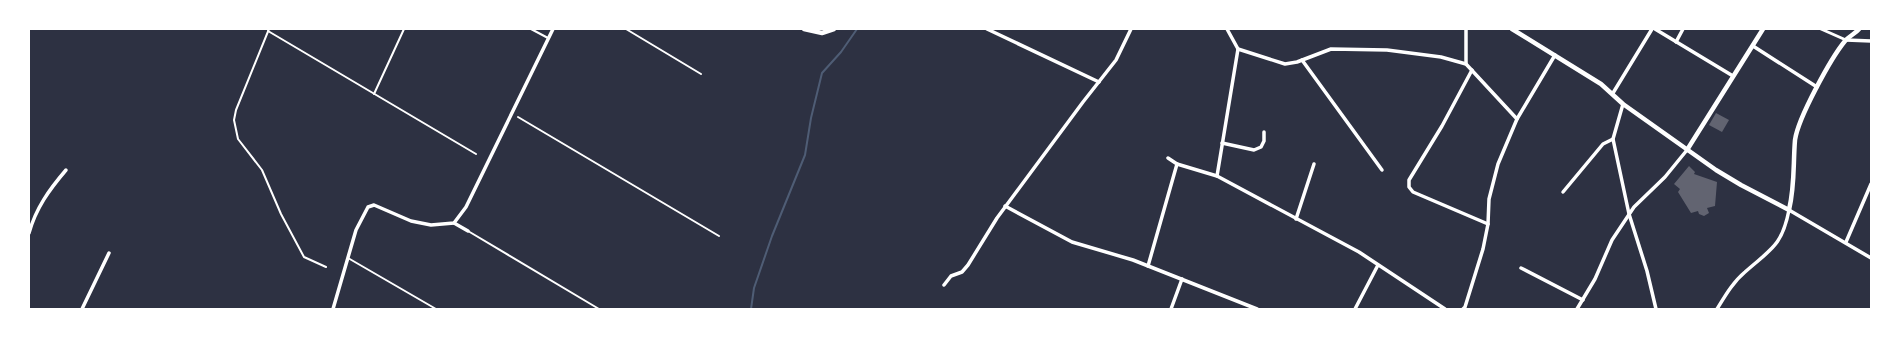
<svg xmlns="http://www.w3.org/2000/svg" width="1900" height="338" viewBox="0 0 1900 338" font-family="'Golos Text',sans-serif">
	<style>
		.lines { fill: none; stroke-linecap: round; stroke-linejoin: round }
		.stream { stroke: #4f5d75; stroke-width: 2 }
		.building { fill: #626471 }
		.service { stroke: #fff; stroke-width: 2 }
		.pedestrian { stroke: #fff; stroke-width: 3 }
		.minor { stroke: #fff; stroke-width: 3.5 }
		.tertiary { stroke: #fff; stroke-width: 4.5 }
	</style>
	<rect width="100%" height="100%" fill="#2d3142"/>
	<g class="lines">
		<polyline class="stream" points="751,309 754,288 772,236 805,155 811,118 822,73 841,52 857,29"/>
	</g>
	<g class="building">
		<polygon points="1716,113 1729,120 1722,132 1709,125"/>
		<polygon points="1689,166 1695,172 1694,174 1717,182 1715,206 1707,208 1709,213 1704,216 1699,214 1698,211 1691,213 1678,192 1680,189 1674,184"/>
	</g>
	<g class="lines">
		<g class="service">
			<polyline points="269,29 236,110 234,120 238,139 262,170 281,214 304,257 326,267"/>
			<polyline points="531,29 548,38"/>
			<polyline points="626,29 701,74"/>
			<polyline points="268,31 476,154"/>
			<polyline points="374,94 404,29"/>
			<polyline points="518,117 719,236"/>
			<polyline points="468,231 599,309"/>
			<polyline points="348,258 436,309"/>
		</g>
		<polyline class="pedestrian" points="1821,29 1846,40"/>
		<g class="minor">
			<polyline points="987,29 1099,82"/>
			<polyline points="1227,29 1238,49 1285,64 1297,62 1331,49 1387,50 1441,57 1466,64 1517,119"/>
			<polyline points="1466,29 1466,64"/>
			<polyline points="1655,29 1733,76"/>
			<polyline points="1846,40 1871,41"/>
			<polyline points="1676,42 1683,29"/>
			<polyline points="1753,46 1817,87"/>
			<polyline points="1302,60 1382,170"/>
			<polyline points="1472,70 1442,126 1409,180 1409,187 1413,192 1488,224"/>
			<polyline points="1613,93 1652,29"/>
			<polyline points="1623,104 1613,139 1629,214 1647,271 1656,309"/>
			<polyline points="1222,143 1254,150 1261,147 1264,141 1264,132"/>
			<polyline points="1168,158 1177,164 1217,176 1359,252 1445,309"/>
			<polyline points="1217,176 1238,49"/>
			<polyline points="1563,192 1603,144 1613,139"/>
			<polyline points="1005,206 1072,242 1133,260 1257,309"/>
			<polyline points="1296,219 1314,164"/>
			<polyline points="454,223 468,231"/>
			<path d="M29 233C36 208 49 190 66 170"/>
			<polyline points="1846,242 1871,184"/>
			<polyline points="1148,266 1177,164"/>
			<polyline points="1521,268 1583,300"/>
			<polyline points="944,285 951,276 962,272 968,265 997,218 1083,102 1116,60 1131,29"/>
			<polyline points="82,309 109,253"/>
			<polyline points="333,309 356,230 368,207 374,205 411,221 431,225 454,223 466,207 553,29"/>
			<polyline points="1171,309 1182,279"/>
			<polyline points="1355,309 1378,265"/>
			<polyline points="1463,309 1465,307 1483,249 1488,224 1489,199 1498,164 1517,119 1555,55"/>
			<polyline points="1577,309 1595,279 1612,240 1634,207 1665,177 1687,150"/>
			<path d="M1717 309C1725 296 1733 282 1745 272 1771 249 1782 246 1789 210L1871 258"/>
		</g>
		<g class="tertiary">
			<polyline points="804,29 822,33 834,29"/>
			<path d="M1512 29 1601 84 1623 104 1716 170 1741 185 1789 210C1795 185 1793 164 1795 140 1798 118 1831 58 1845 41 1849 36 1855 34 1859 29"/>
			<polyline points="1687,150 1763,29"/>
		</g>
	</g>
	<rect width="1900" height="338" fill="none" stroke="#ffffff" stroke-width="60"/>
</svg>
